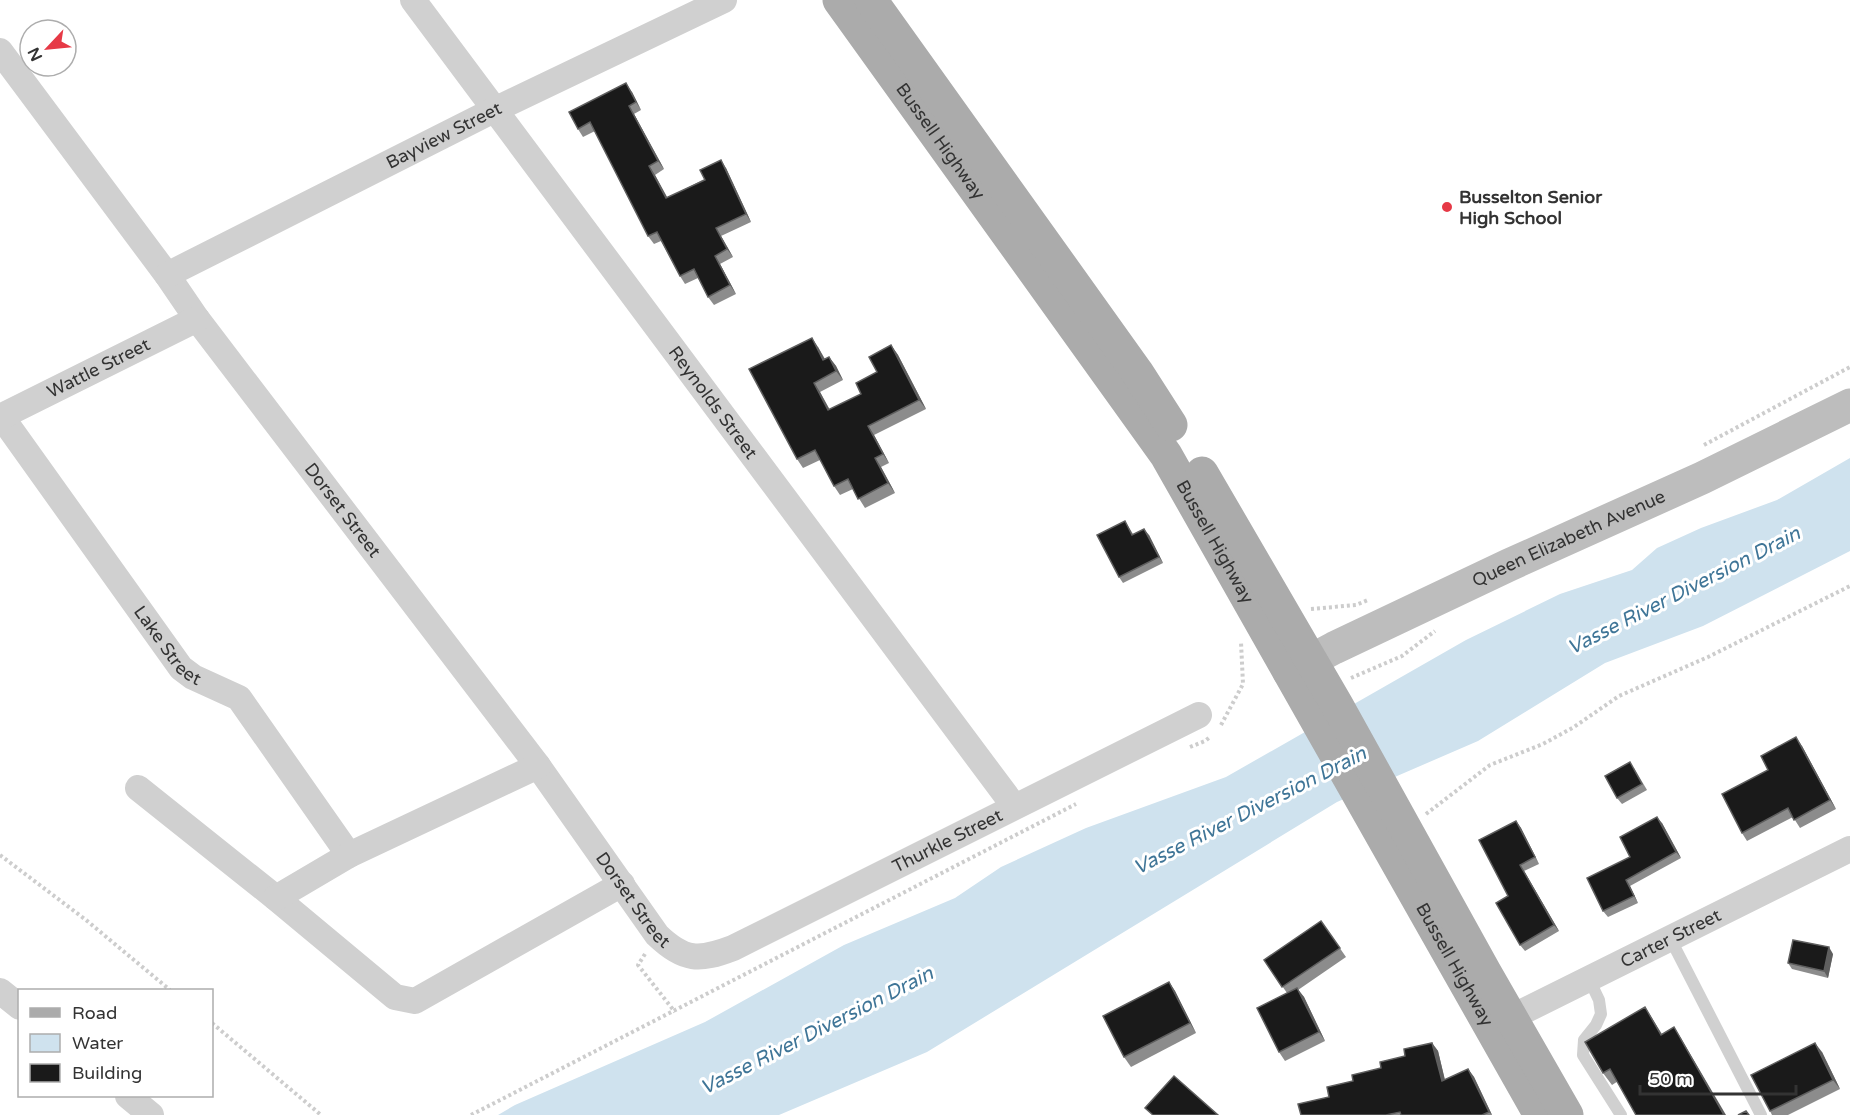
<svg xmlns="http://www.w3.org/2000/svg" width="1850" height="1115" viewBox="0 0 1850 1115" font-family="'Varela Round',sans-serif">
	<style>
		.water { fill: #cfe2ee }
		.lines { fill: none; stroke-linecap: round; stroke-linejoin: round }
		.path { stroke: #cdcdcd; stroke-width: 4; stroke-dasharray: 3 3; stroke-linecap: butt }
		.lane { stroke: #d0d0d0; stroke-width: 12 }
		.street { stroke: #d0d0d0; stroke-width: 26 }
		.secondary { stroke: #bdbdbd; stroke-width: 33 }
		.primary { stroke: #ababab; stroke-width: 33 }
		.wall { fill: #8c8c8c }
		.shaded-wall { fill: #5f5f5f }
		.building { fill: #1a1a1a; stroke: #5f5f5f; stroke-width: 1.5 }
		.poi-dot { fill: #e63946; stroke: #fff; stroke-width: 2 }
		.labels { text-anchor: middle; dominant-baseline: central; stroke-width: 6; stroke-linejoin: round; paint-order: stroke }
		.street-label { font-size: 18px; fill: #333; stroke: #fff }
		.poi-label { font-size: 18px; font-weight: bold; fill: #333; stroke: #fff; text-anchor: start }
		.water-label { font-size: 20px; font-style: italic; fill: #3f7597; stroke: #fff }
	</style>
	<rect width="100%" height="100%" fill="#fff"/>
	<polygon class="water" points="1850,458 1850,551 1703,626 1605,663 1478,741 1337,802 927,1052 779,1115 498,1115 515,1105 705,1022 844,945 955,898 1001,867 1086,828 1226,777 1466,640 1560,594 1632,570 1657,548 1701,528 1777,500"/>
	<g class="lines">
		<g class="path">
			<polyline points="1704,445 1850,367"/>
			<polyline points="1311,609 1356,605 1368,600"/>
			<polyline points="1351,678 1402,656 1435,631"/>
			<polyline points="1221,725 1243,684 1241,642"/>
			<polyline points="1190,747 1205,741 1210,737"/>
			<polyline points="1426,814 1490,765 1543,744 1574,727 1619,696 1708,657 1850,586"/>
			<polyline points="0,855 86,920 170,990"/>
			<polyline points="645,954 638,965 675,1012"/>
			<polyline points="212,1023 321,1115"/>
			<polyline points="471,1115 1076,804"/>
		</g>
		<g class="lane">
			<polyline points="1670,938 1761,1115"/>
			<polyline points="1589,979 1599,1000 1601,1014 1596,1025 1584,1040 1583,1055 1621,1115"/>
		</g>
		<g class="street">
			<path id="s1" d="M413 0 1014 806"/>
			<path id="s2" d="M0 51 167 275 197 319 538 766 657 935C684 961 699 961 733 948L1199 715"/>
			<path id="s3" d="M167 275 494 110 724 0"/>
			<path id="s4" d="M1 416 181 668 193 677 239 698 349 855"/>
			<path id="s5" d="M0 417 197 319"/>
			<polyline points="138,788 276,898 395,997 415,1001 622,884"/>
			<polyline points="276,898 349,855 538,766"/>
			<polyline points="0,991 20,1007"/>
			<path id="s6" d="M1496 1025 1850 849"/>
			<polyline points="128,1096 151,1115"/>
		</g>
		<path class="secondary" id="s7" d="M1289 672 1334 648 1509 565 1702 478 1850 405"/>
		<g class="primary">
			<path id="s8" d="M839 0 1166 455 1540 1115"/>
			<polyline points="871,0 1137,372 1171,425"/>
			<polyline points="1202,473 1337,705 1485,972 1567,1115"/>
		</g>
	</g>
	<g class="wall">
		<polygon points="632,92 641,110 634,114 664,169 655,175 667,198 726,168 751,222 721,236 733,257 720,264 736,294 714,305 708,297 698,278 685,284 680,276 661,241 654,244 648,236 595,131 583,137 578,129"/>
		<polygon points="891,345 898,355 926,409 874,435 889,463 881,467 895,493 865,508 853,489 840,495 834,486 820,460 803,468 797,459 818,347 825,359 829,357 836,366 843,380 820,392 830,410 861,394 877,372"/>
		<polygon points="1125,521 1133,534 1149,535 1163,563 1123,583 1119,577"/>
		<polygon points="1802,746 1836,809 1800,828 1793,817 1747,841 1742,833 1768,770"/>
		<polygon points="1634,768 1647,790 1622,804 1617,798"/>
		<polygon points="1516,821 1521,828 1539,864 1524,871 1559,931 1525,951 1520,945"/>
		<polygon points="1662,823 1681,858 1630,886 1638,903 1608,917 1603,911"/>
		<polygon points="1321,921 1346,957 1298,990 1304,997 1325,1041 1285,1061 1279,1052 1287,993 1264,960"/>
		<polygon points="1833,954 1828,978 1792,969 1788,963"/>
		<polygon points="1169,982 1175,991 1196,1033 1131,1067 1124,1057"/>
		<polygon points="1645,1007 1662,1034 1674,1027 1682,1040 1612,1085 1603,1073"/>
		<polygon points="1432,1043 1438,1051 1445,1080 1468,1069 1474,1077 1492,1115 1301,1115 1353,1081"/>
		<polygon points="1822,1052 1840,1089 1788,1115 1772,1115 1770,1111"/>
	</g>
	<g class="shaded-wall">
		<polygon points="626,83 632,92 641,110 636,102"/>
		<polygon points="629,106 634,114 664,169 658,161"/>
		<polygon points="721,160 726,168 751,222 746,214"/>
		<polygon points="649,166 655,175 672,206 666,198"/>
		<polygon points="716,228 721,236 733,257 727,249"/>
		<polygon points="715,256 720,264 736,294 730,285"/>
		<polygon points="812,338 818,347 830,369 823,360"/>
		<polygon points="891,345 898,355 926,409 919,400"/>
		<polygon points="829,357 836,366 843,380 836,371"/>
		<polygon points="814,383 820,392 835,420 828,410"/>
		<polygon points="868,426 874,435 889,463 883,454"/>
		<polygon points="875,458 881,467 895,493 888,483"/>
		<polygon points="1144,529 1149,535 1163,563 1159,557"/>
		<polygon points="1796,737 1802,746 1836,809 1830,800"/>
		<polygon points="1657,817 1662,823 1681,858 1676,852"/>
		<polygon points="1516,821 1521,828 1539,864 1535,857"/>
		<polygon points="1520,865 1524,871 1559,931 1554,925"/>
		<polygon points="1626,880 1630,886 1638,903 1634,896"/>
		<polygon points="1829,947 1833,954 1828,978 1824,971"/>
		<polygon points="1169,982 1175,991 1196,1033 1190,1023"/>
		<polygon points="1297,988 1304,997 1325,1041 1319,1032"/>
		<polygon points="1645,1007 1653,1020 1669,1047 1661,1035"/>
		<polygon points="1674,1027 1682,1040 1726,1115 1724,1115"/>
		<polygon points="1432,1043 1438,1051 1447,1089 1442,1081"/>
		<polygon points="1815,1043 1822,1052 1840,1089 1833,1080"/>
		<polygon points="1468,1069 1474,1077 1492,1115 1489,1112"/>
	</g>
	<g class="building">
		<polygon points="626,83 636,102 629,106 658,161 649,166 666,198 705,180 700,170 721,160 746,214 716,228 727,249 715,256 730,285 708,297 694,269 680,276 657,232 648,236 590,122 578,129 569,112"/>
		<polygon points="812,338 823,360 829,357 836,371 814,383 828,410 861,394 856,383 877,372 869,357 891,345 919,400 868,426 883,454 875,458 888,483 858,499 848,479 834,486 815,450 797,459 749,369"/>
		<polygon points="1125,521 1132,535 1144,529 1159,557 1119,577 1097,535"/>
		<polygon points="1796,737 1830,800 1794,820 1788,808 1742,833 1722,794 1768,770 1761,756"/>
		<polygon points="1630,762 1642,784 1617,798 1605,776"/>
		<polygon points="1657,817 1676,852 1626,880 1634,896 1603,911 1587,878 1630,857 1620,837"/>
		<polygon points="1516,821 1535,857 1520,865 1554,925 1520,945 1496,903 1508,896 1479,840"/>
		<polygon points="1321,921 1340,948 1282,987 1264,960"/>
		<polygon points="1793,940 1829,947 1824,971 1788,963"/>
		<polygon points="1169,982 1190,1023 1124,1057 1103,1016"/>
		<polygon points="1297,988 1319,1032 1279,1052 1257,1008"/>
		<polygon points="1645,1007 1661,1035 1674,1027 1724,1115 1636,1115 1610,1069 1603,1073 1585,1042"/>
		<polygon points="1432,1043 1442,1081 1468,1069 1489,1112 1482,1115 1401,1115 1400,1112 1386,1115 1301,1115 1298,1104 1329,1097 1327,1087 1353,1081 1352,1075 1381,1068 1380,1062 1405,1056 1404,1049"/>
		<polygon points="1815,1043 1833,1080 1770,1111 1751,1075"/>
		<polygon points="1174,1076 1218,1115 1153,1115 1145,1108"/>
		<polygon points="1746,1111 1749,1115 1738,1115"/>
	</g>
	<circle class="poi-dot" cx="1447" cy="207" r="6"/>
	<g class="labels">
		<g class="street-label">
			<text stroke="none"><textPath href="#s3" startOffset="310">Bayview Street</textPath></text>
			<text stroke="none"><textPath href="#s8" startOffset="174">Bussell Highway</textPath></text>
			<text stroke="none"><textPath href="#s5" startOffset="110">Wattle Street</textPath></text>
			<text stroke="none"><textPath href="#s1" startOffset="502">Reynolds Street</textPath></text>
			<text stroke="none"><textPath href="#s2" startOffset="573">Dorset Street</textPath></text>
			<text stroke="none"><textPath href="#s7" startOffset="310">Queen Elizabeth Avenue</textPath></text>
			<text stroke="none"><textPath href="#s8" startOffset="660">Bussell Highway</textPath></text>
			<text stroke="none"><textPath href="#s4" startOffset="284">Lake Street</textPath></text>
			<text stroke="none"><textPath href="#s2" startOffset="1425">Thurkle Street</textPath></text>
			<text stroke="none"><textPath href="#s2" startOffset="1059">Dorset Street</textPath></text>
			<text stroke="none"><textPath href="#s6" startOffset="195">Carter Street</textPath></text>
			<text stroke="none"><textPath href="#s8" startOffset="1146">Bussell Highway</textPath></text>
		</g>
		<g class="poi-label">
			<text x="1459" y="197">Busselton Senior<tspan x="1459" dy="21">High School</tspan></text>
		</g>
		<g class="water-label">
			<text transform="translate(1684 591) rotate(-27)">Vasse River Diversion Drain</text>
			<text transform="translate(1250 811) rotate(-27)">Vasse River Diversion Drain</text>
			<text transform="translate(817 1031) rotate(-27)">Vasse River Diversion Drain</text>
		</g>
	</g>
	<rect x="18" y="989" width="195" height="108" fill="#ffffff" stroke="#adadad" stroke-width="1.5"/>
	<rect x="30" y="1008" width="30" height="9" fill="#ababab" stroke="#adadad" stroke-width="1.5"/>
	<text x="72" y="1019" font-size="18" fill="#333333">Road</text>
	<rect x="30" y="1034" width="30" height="18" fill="#cfe2ee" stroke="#adadad" stroke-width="1.5"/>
	<text x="72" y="1049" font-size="18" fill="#333333">Water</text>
	<rect x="30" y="1064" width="30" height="18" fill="#1a1a1a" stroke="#adadad" stroke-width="1.5"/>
	<text x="72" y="1079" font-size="18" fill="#333333">Building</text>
	<g transform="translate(48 48) rotate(244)"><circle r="28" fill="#ffffff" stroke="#adadad" stroke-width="1.5"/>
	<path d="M0-4.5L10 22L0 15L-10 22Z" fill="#e63946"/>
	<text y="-9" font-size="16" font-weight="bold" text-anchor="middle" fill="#333333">N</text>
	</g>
	<path d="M1640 1085v9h156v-9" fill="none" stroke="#333333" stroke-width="3"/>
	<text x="1649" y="1085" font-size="18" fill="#333333" stroke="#ffffff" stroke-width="4.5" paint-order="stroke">50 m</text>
</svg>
